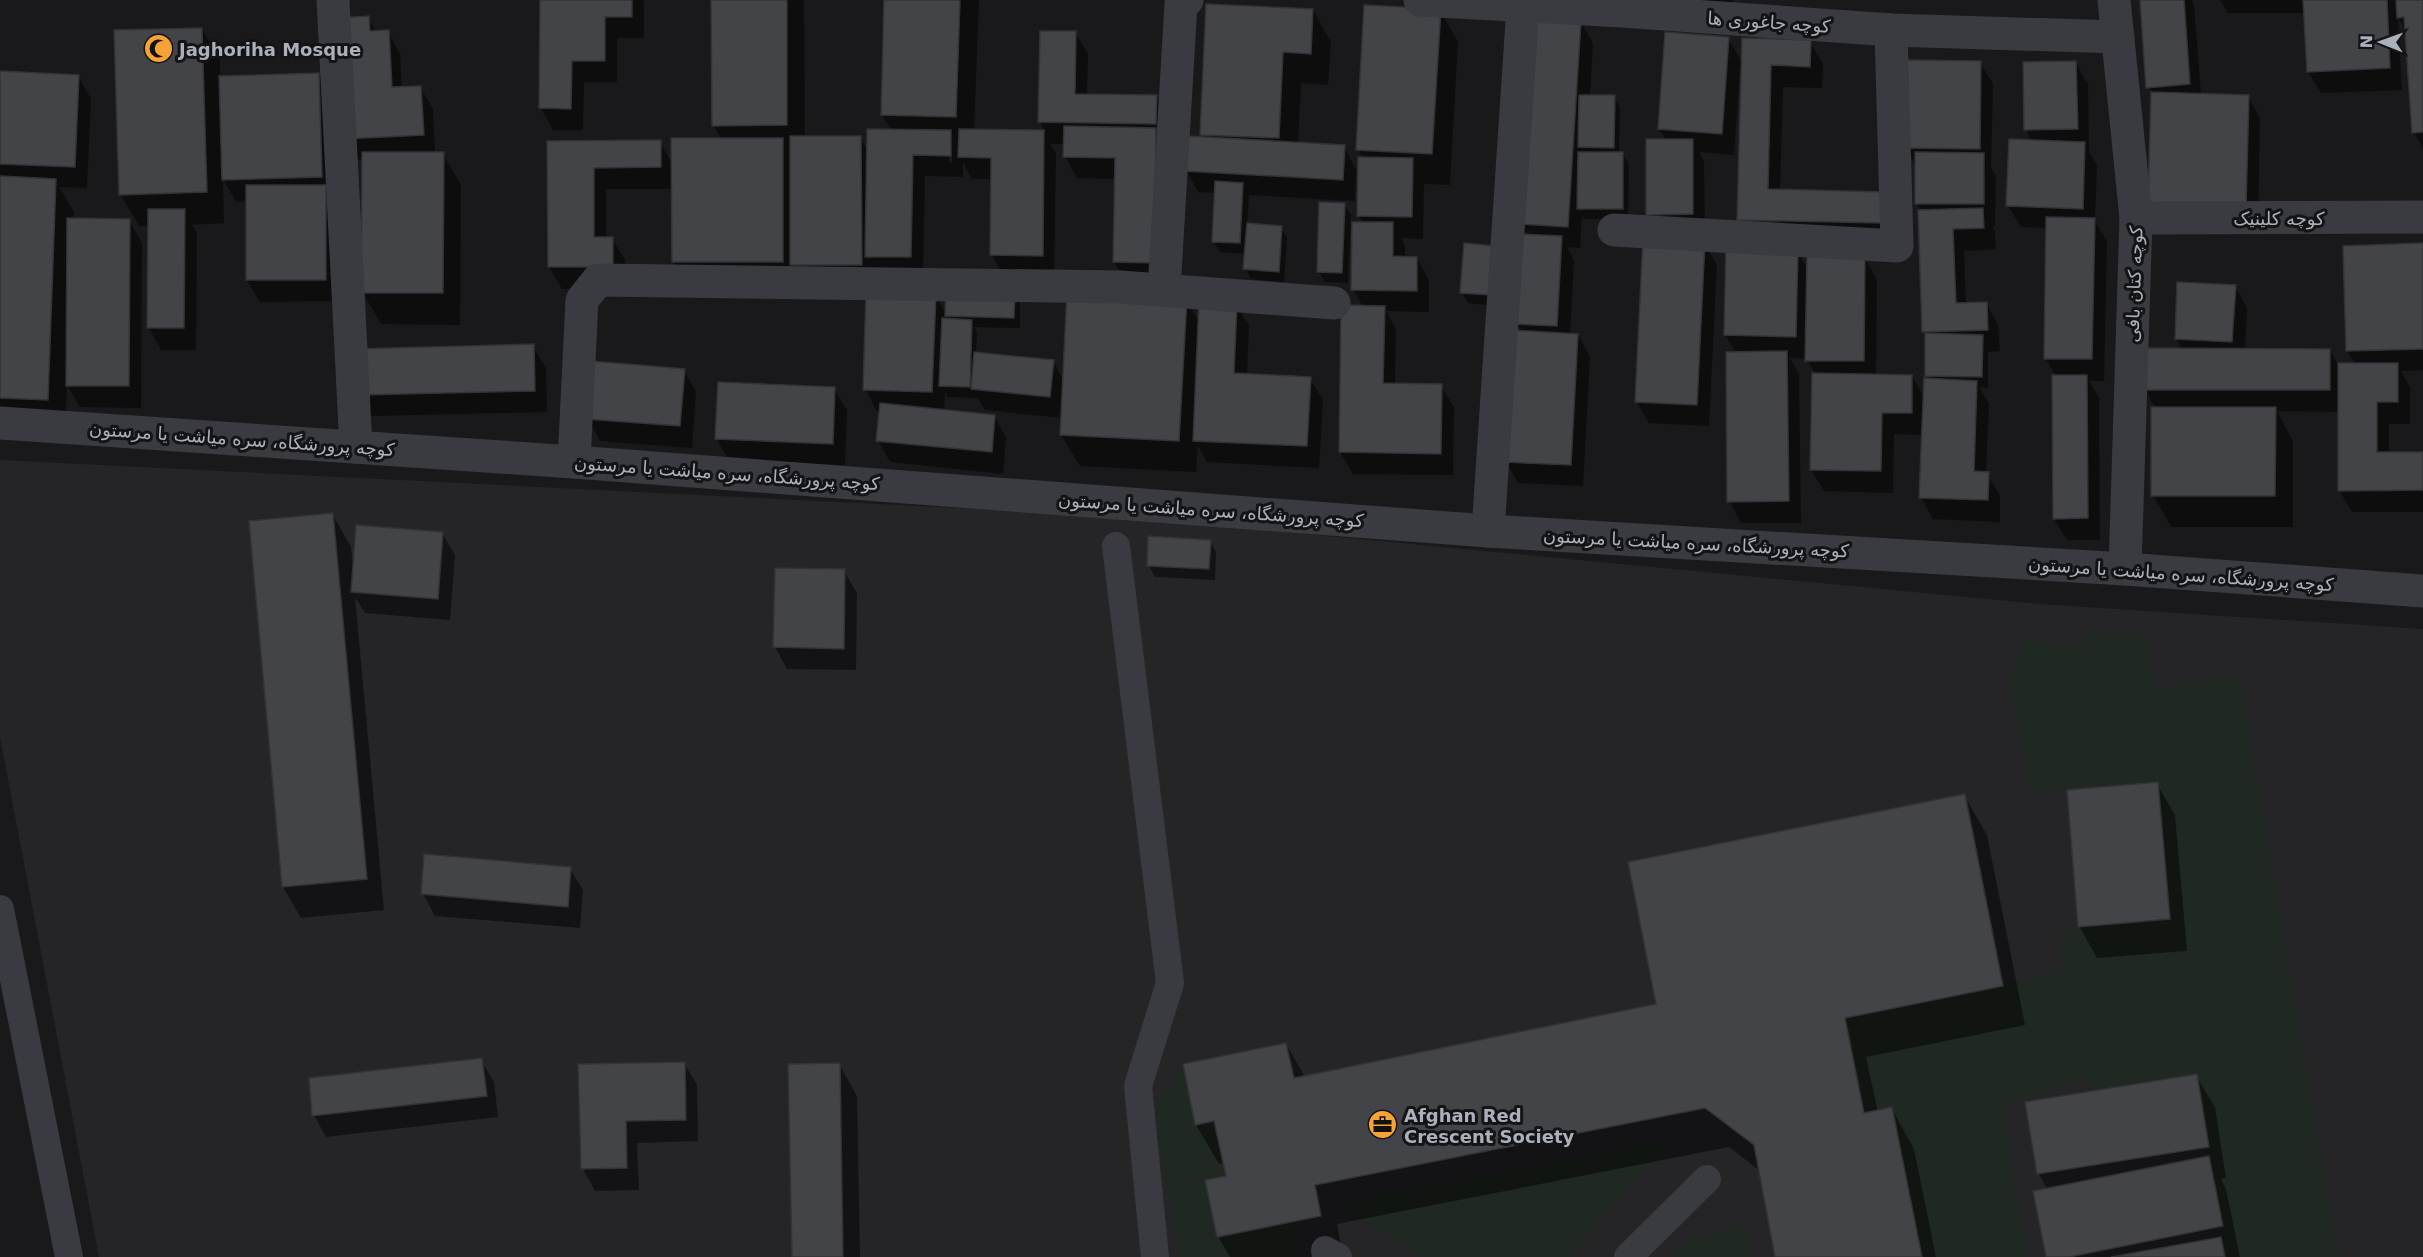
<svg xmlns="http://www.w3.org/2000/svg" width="2423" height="1257" viewBox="0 0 2423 1257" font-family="'DejaVu Sans',Cairo,sans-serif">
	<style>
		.built { fill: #252528 }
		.green { fill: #202921 }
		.shadow { fill: #0007; fill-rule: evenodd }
		.building { fill: #434448; stroke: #333337; stroke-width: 1.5 }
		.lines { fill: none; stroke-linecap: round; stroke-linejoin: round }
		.lane { stroke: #3a3b40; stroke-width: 28 }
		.street { stroke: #3a3b40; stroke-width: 33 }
		.labels { text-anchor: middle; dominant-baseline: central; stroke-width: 6; stroke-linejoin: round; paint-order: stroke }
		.street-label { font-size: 18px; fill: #abb1bb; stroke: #141416 }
		.poi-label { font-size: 18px; font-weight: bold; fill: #abb1bb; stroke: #141416; text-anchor: start }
	</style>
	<rect width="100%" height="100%" fill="#19191b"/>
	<polygon class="built" points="0,460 1118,516 2040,604 2423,629 2423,1257 99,1257 0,737"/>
	<g class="green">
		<polygon points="2088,632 2150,637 2153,691 2239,674 2339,1257 2225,1257 2221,1237 2223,1226 2209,1156 2197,1074 2089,1091 2086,1080 2002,1105 2027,1257 1922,1257 1892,1108 1864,1113 1845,1018 2003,986 2065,971 2059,937 2078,927 2169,919 2158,782 2031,793 2010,680 2025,641 2086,646"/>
		<polygon points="1183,1064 1195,1125 1214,1121 1226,1176 1205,1180 1217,1237 1291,1222 1299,1257 1180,1257 1154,1107"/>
		<polygon points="1672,1140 1569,1257 1423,1257 1339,1203"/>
		<polygon points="1744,1226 1751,1257 1675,1257 1693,1238"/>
	</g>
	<g class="shadow">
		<polygon points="542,0 643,0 644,2 644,38 617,38 617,82 584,82 583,130 553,130 541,108"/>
		<path d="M713 0H804L805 137H860L868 151 892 131 882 115 886 0H979L974 131 1045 132 1040 122 1041 32H1075L1088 54 1087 96H1156L1169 118 1166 284H1127L1114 262 1116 179 1077 178 1065 156V144H1050L1056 153 1054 278 1004 277 992 255V179H972L963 162V177L925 176 923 279 691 293 673 262V189H606V238H612L625 260V289H562L549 267 548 143 660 142 672 163 722 140 713 125ZM949 151H952V163H949Z"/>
		<polygon points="1637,0 1733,0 1732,15"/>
		<polygon points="2142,0 2192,0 2194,4 2201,95 2248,96 2260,118 2258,227 2148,87"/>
		<polygon points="2220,0 2423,0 2423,149 2414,132 2407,32 2398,17 2402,90 2321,93 2308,72 2305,13 2228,13"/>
		<polygon points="1313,10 1331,42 1328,85 1301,83 1298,144 1344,147 1356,169 1355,201 1249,195 1247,225 1281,227 1287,238 1284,282 1251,279 1245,268 1246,254 1220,252 1213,241 1216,193 1198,192 1186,170 1204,138 1201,134"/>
		<polygon points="1440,10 1458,42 1450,185 1424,184 1423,239 1401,238 1405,246 1405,258 1417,258 1429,280 1429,312 1386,311 1396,329 1395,385 1441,386 1454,407 1453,475 1353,474 1340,452 1363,307 1353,289 1363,223 1359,216 1363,158 1358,149"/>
		<polygon points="368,18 377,33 388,32 400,54 402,88 420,87 433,109 435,154 443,154 461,185 460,325 381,324 363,293 363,160 358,160 346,138"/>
		<polygon points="1581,22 1593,44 1590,96 1614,97 1620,107 1619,154 1623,154 1629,165 1628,219 1584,219 1582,215 1580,248 1567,247 1574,260 1570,335 1578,335 1590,357 1583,486 1518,483 1506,462 1522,332 1517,323 1528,236 1520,224"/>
		<polygon points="202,29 220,61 220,77 318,74 331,96 338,301 260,302 247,280 247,201 236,202 223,179 224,223 192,225 197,233 196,350 161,350 149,328 150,226 139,226 121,195 115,32"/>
		<polygon points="1728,38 1743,64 1810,42 1823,64 1822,88 1783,87 1780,191 1882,194 1894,245 1751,241 1739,219 1743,70 1740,70 1734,155 1699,152 1704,162 1705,236 1660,236 1648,214 1666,140 1659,128"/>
		<polygon points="1980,62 1993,84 1991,168 1996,176 1995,226 1992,226 1995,231 1996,249 1964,251 1966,304 1986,303 1998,325 2000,351 1988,352 1988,388 1979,387 1989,404 1986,473 2000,495 2000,522 1933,519 1921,497 1923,435 1894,434 1893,493 1824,491 1811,470 1815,374 1807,359 1790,358 1799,374 1801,523 1741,523 1729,501 1736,353 1725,335 1797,251 1808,270 1864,257 1877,279 1876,376 1912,376 1925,399 1929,380 1926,376 1927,337 1924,332 1921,211 1916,203 1916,166 1906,147"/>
		<polygon points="2075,62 2088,84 2089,152 2097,165 2095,221 2107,241 2104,381 2089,381 2099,398 2100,540 2067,540 2054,519 2056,377 2045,358 2048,228 2021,227 2008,206 2032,141 2026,130"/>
		<polygon points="0,73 79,77 91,99 87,188 59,187 74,212 73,220 129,221 142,243 141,408 80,407 67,385 65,431 0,428"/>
		<polygon points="1344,204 1351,215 1348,283 1325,282 1319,272"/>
		<polygon points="1704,243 1717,265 1709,426 1649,423 1636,401"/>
		<polygon points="1465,245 1496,306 1468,303 1462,292"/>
		<polygon points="2423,245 2423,370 2401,371 2410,387 2410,424 2389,424 2389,454 2423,454 2423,512 2352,512 2339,490 2339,412 2277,411 2293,441 2293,527 2171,527 2153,495 2156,409 2144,389 2183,350 2176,339 2235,286 2247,308 2245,350 2330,350 2338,365 2356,365 2347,351"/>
		<polygon points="947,289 1020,302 1020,328 974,327 977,332 976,354 1053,362 1064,381 1186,300 1200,323 1236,304 1249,326 1247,375 1310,379 1323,400 1319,468 1207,462 1198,446 1196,472 1080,466 1061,435 1062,418 985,410 977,398 947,397 945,392 944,411 994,416 1006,438 1003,474 890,462 878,440 881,411 877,411 865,389 935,295 946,314"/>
		<polygon points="533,346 546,368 547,412 371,416 358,395"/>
		<polygon points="684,370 696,392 692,448 600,441 588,419"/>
		<polygon points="834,389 847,410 845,465 729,461 717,439"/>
		<polygon points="333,515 351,547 353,567 442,533 455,555 450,620 365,613 355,597 384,910 301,918 283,887"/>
		<polygon points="1210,541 1216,552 1215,580 1155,577 1149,566"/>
		<polygon points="844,571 857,593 856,670 787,669 775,647"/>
		<polygon points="2157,784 2175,815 2187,951 2097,958 2079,926"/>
		<polygon points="1964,795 1987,835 2025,1025 1866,1057 1878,1112 1892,1109 1914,1149 1936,1257 1777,1257 1760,1171 1729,1147 1337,1224 1343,1255 1333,1257 1230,1257 1218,1236 1228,1177 1225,1163 1219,1164 1196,1125 1286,1044 1305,1077 1658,1005"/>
		<polygon points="570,869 583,890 580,928 435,916 423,894"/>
		<polygon points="481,1060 494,1082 498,1117 326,1137 314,1115"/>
		<polygon points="684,1063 697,1085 698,1141 637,1143 639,1190 595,1191 583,1169 580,1066"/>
		<polygon points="839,1064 857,1096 860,1257 793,1257"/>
		<polygon points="2196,1076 2215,1107 2226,1178 2221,1179 2226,1189 2240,1257 2048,1257 2047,1189 2039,1174 2027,1103"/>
	</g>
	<g class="building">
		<polygon points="540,0 632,0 632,17 605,17 605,61 572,61 571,109 539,108"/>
		<polygon points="711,0 787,0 787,125 712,126"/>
		<polygon points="884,0 960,0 956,117 881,115"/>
		<polygon points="2140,0 2184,0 2190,84 2146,88"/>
		<polygon points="2303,0 2387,0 2390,68 2307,72"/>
		<polygon points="2396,0 2423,0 2423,132 2412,133 2404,17 2397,18"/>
		<polygon points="1206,4 1313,9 1311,54 1283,52 1279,138 1200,135"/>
		<polygon points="1364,5 1441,9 1432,154 1356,150"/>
		<polygon points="369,16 370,31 389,30 392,87 421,86 424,135 344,139 339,18"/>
		<polygon points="1532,17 1581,21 1568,227 1519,224"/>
		<polygon points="202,28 207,192 119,195 114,30"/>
		<polygon points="1040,31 1076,31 1075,94 1157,95 1156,124 1038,122"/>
		<polygon points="1665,32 1729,37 1722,134 1658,129"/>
		<polygon points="1742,38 1811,40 1810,67 1771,65 1768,189 1883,192 1882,223 1737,220"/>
		<polygon points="1906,60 1981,61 1980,149 1904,148"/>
		<polygon points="2076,61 2078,129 2024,130 2023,62"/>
		<polygon points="0,71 79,75 75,167 0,164"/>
		<polygon points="319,73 322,177 222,180 219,76"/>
		<polygon points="2151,92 2249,95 2246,206 2148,203"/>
		<polygon points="1579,95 1615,95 1614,148 1578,147"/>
		<polygon points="1064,126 1156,128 1154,263 1113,262 1115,158 1063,157"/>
		<polygon points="867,129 951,130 951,156 913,155 911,257 865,257"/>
		<polygon points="959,129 1044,130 1043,256 990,255 991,158 958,157"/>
		<polygon points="790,136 861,136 862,265 790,265"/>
		<polygon points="1187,136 1345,145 1343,180 1184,171"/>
		<polygon points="671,138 783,138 783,262 672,262"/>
		<polygon points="1646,139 1693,139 1693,214 1646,215"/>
		<polygon points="2009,139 2085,142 2083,209 2006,206"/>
		<polygon points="661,140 661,167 594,168 594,237 613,237 613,267 548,267 547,141"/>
		<polygon points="362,152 444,152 443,293 361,293"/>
		<polygon points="1578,152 1623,152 1623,209 1577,209"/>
		<polygon points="1915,152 1984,153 1984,204 1915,204"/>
		<polygon points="1358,157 1413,158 1412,217 1357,216"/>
		<polygon points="0,176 56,179 48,400 0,398"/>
		<polygon points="1215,181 1243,183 1240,243 1212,242"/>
		<rect x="246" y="185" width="80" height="95"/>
		<polygon points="1319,202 1345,203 1342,273 1317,272"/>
		<polygon points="1983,208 1984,228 1953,229 1956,303 1987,302 1988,330 1922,332 1918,210"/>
		<polygon points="148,209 185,209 184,328 147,328"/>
		<polygon points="2046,217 2095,218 2092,359 2044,359"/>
		<polygon points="67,218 130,219 129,386 66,386"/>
		<polygon points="1352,222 1393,222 1393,256 1417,257 1417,291 1351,290"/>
		<polygon points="1247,223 1282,226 1279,272 1243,269"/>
		<polygon points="1520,234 1562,236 1557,326 1516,324"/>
		<polygon points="1643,238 1705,241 1697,405 1635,402"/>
		<polygon points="1464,243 1494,246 1491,295 1460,293"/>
		<polygon points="2423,243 2423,349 2346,351 2343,246"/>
		<polygon points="1726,248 1798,250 1796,337 1724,335"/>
		<polygon points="1807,255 1865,256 1864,361 1805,361"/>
		<polygon points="2177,282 2236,285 2232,342 2175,339"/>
		<polygon points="946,288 1015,290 1014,318 945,316"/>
		<polygon points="866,291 936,294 932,392 863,390"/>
		<polygon points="1067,292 1187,298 1179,441 1060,435"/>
		<polygon points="1199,300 1237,302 1234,373 1311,377 1307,446 1193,441"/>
		<polygon points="1341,305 1385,306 1383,383 1442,384 1441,454 1339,452"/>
		<polygon points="942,318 972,320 970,387 939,386"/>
		<polygon points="1510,330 1578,334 1571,465 1504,462"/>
		<polygon points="1925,333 1983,335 1982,377 1925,376"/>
		<polygon points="534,344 535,391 357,395 356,349"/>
		<polygon points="2143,348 2330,349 2330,390 2143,390"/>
		<polygon points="1787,351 1789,501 1727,502 1726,352"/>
		<polygon points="974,352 1054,360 1050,397 971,389"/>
		<polygon points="591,361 685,369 680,426 586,419"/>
		<polygon points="2338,363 2398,363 2398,402 2377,402 2377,452 2423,452 2423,490 2338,491"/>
		<polygon points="1812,373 1912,375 1912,413 1882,413 1881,471 1810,470"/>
		<polygon points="2052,375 2087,375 2088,518 2053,519"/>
		<polygon points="1924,378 1977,381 1974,471 1989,472 1988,500 1919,498"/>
		<polygon points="718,382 835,387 833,444 715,439"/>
		<polygon points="880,403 995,415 992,452 876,441"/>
		<polygon points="2151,407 2276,407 2275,496 2151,496"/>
		<polygon points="333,513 367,879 282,887 249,521"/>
		<polygon points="356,525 443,532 438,599 351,592"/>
		<polygon points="1148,536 1211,540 1209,569 1147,566"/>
		<polygon points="775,568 845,569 844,649 773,647"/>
		<polygon points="2158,782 2170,919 2078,927 2067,790"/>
		<polygon points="1965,794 2003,986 1845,1018 1864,1113 1892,1107 1922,1257 1775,1257 1754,1145 1705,1108 1315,1185 1321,1216 1217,1237 1205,1180 1226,1176 1214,1121 1195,1125 1183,1064 1286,1043 1294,1078 1656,1004 1628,862"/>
		<polygon points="424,854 571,867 568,907 421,894"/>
		<polygon points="482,1058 487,1096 312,1116 309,1078"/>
		<polygon points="685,1062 686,1120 626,1121 627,1168 581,1169 578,1064"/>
		<polygon points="840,1063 843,1257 792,1257 788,1064"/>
		<polygon points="2197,1074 2209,1147 2037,1174 2025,1102"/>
		<polygon points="2209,1156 2223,1226 2069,1257 2046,1257 2033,1191"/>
		<polygon points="2221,1237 2225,1257 2111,1257"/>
	</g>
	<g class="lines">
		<g class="lane">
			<polyline points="1116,546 1170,983 1138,1086 1155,1257"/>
			<polyline points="0,909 69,1257"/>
			<polyline points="1326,1257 1325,1250 1338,1257"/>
			<polyline points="1628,1257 1707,1179"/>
		</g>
		<g class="street">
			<polyline points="333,0 356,447"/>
			<polyline points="1420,0 1622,11 1891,30 2118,37"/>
			<polyline points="2114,0 2136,218 2125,569"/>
			<polyline points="2136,218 2423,217"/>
			<polyline points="1614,230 1897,246 1891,30"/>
			<polyline points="1164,290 1181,4 1187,0"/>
			<polyline points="0,423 574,462 1488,531 2125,569 2423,591"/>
			<polyline points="574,462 582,300 598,280 1120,287 1334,303"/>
			<polyline points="1488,531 1523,6"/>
		</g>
	</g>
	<defs>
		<symbol id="mosque-disc" viewBox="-11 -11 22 22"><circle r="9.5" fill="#f6a335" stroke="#141416"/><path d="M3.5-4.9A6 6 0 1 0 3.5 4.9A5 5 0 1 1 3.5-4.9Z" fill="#111"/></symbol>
		<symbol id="office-disc" viewBox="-11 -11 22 22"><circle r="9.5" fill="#f6a335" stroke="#141416"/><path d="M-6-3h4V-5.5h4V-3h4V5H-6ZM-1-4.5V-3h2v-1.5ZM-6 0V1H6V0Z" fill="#111"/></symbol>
	</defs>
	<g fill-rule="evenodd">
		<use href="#mosque-disc" x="142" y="32" width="33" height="33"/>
		<use href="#office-disc" x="1366" y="1108" width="33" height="33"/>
	</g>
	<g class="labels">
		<g class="street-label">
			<text transform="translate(1769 22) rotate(4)">کوچه جاغوری ها</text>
			<text x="2279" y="218">کوچه کلینیک</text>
			<text transform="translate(2134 284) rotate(-88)">کوچه کتان بافی</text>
			<text transform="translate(242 439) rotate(4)">کوچه پرورشگاه، سره میاشت یا مرستون</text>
			<text transform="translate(727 473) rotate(4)">کوچه پرورشگاه، سره میاشت یا مرستون</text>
			<text transform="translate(1211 510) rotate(4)">کوچه پرورشگاه، سره میاشت یا مرستون</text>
			<text transform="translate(1696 543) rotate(3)">کوچه پرورشگاه، سره میاشت یا مرستون</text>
			<text transform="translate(2181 574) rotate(4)">کوچه پرورشگاه، سره میاشت یا مرستون</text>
		</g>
		<g class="poi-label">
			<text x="179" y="49">Jaghoriha Mosque</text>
			<text x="1404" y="1115">Afghan Red<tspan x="1404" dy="21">Crescent Society</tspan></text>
		</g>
	</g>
	<g transform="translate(2381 42) rotate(271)" stroke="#141416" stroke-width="4.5" paint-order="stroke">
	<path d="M0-4.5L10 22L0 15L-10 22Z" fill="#abb1bb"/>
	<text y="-9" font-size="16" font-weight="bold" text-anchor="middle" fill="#abb1bb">N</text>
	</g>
</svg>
